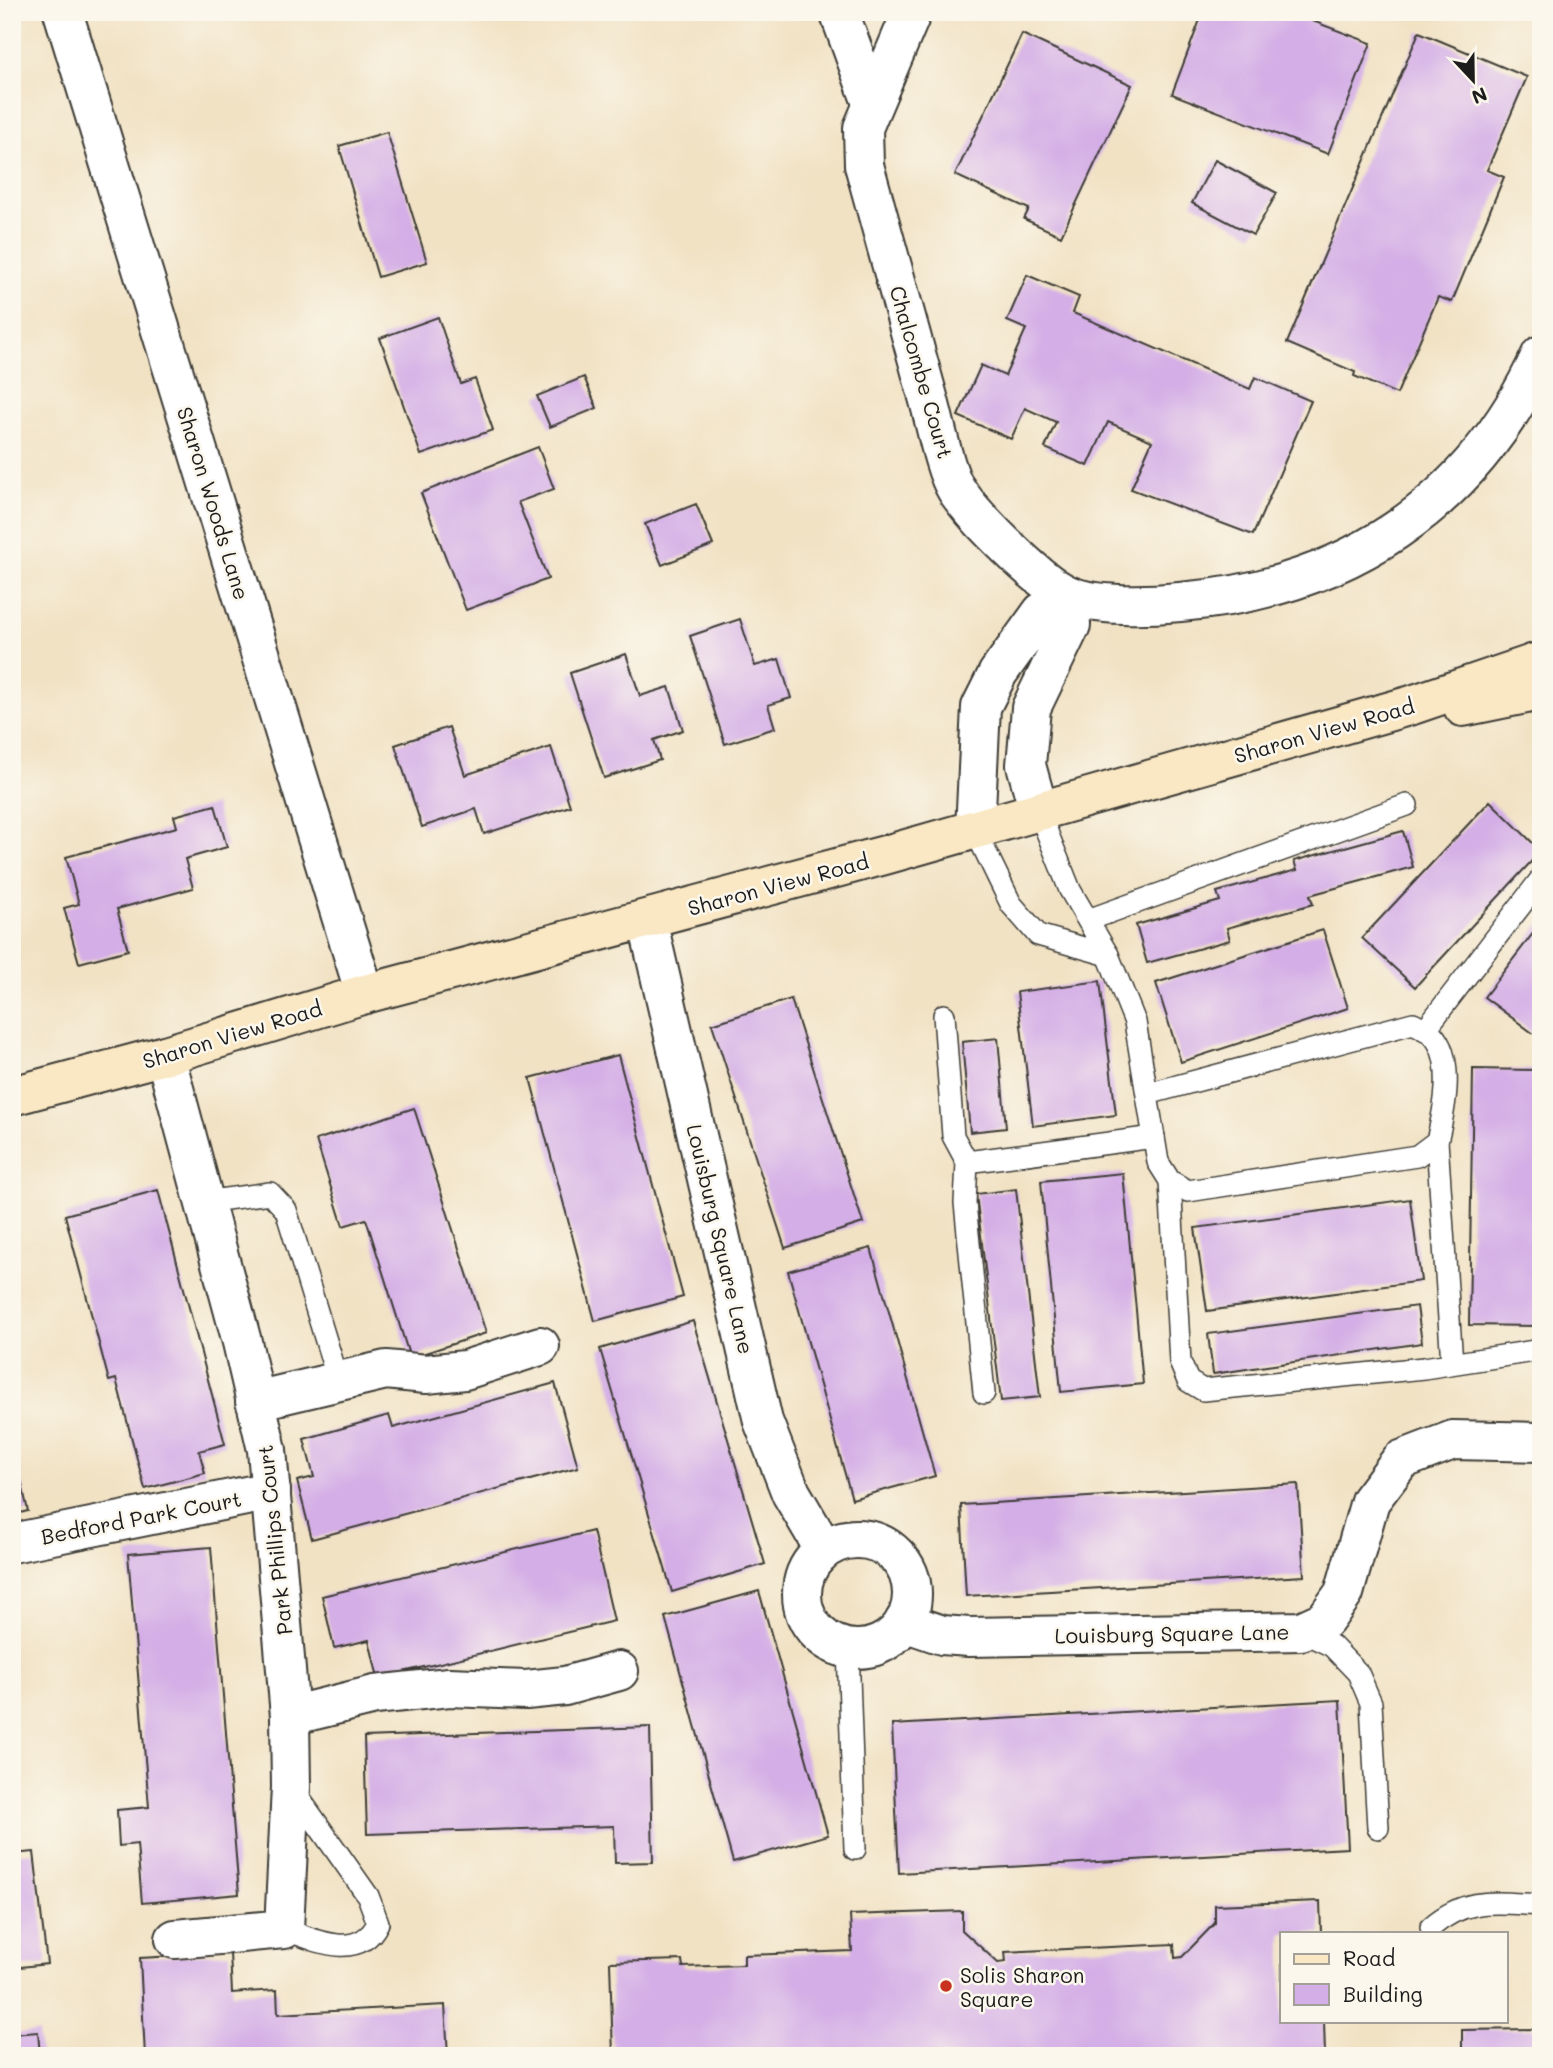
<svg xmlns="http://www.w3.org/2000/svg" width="1553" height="2068" viewBox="0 0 1553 2068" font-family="Mali,sans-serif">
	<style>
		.building { fill: #d4aee6 }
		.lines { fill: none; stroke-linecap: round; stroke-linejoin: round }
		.lane-casing { stroke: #3c3a35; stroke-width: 24 }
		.street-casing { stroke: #3c3a35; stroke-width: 42 }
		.secondary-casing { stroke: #3c3a35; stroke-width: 42 }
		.lane { stroke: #fff; stroke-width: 21 }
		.street { stroke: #fff; stroke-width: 38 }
		.secondary { stroke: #fae7c3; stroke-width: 38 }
		.poi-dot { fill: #c8321e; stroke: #fbf7ec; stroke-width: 2.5 }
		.labels { text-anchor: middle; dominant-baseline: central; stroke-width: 5; stroke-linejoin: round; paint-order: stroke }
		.street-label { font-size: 21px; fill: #1c1c1c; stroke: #fbf7ec }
		.poi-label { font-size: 21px; fill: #1c1c1c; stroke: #fbf7ec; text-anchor: start }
	</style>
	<rect width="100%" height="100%" fill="#fbf7ec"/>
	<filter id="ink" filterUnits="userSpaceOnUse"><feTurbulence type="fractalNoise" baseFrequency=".0143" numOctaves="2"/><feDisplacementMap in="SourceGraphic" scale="14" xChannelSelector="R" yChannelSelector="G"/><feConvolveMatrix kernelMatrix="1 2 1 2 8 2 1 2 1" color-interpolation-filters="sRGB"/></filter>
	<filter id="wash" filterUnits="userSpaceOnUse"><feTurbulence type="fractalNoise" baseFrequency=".00686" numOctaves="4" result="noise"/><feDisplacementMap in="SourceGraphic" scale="28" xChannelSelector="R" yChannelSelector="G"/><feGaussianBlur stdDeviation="1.57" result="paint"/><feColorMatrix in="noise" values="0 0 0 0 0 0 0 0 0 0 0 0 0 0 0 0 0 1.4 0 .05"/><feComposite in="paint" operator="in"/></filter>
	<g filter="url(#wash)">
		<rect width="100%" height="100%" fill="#f1e2c4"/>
		<g id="blocks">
			<g class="building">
				<polygon points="1203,12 1289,12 1371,43 1328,154 1172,94"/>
				<polygon points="1419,32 1527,77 1487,170 1504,177 1452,302 1438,297 1397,394 1354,376 1355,372 1287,343"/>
				<polygon points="1022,34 1132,85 1061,236 1024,219 1029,209 955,175"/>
				<polygon points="387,132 427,262 378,277 339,146"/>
				<polygon points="1215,160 1277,193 1253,235 1192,203"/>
				<polygon points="1027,275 1079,297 1073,313 1250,389 1255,377 1311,401 1253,535 1131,489 1152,441 1108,422 1088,466 1045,448 1056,422 1025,408 1011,439 958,416 981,365 1005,376 1026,329 1007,321"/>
				<polygon points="438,317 461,384 475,379 493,430 421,455 380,338"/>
				<polygon points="584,377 597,408 550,427 537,396"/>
				<polygon points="538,447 554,489 518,502 548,579 466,610 421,493"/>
				<polygon points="696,504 713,545 662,565 645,524"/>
				<polygon points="740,619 755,666 779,659 791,698 768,705 775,728 725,744 690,636"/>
				<polygon points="626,654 640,696 669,687 683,730 654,740 660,760 604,778 570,673"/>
				<polygon points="449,727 465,775 551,747 570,806 484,834 476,809 422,827 395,745"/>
				<polygon points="1490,801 1541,851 1415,987 1362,938"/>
				<polygon points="215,805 227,847 185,859 193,888 117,909 128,950 79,963 64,908 79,904 66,857 177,827 174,816"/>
				<polygon points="1403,831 1413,867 1310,895 1313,904 1227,928 1230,940 1147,963 1136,925 1220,901 1217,892 1297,870 1294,861"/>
				<polygon points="1541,923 1541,1034 1538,1037 1484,997"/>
				<polygon points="1323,930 1348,1008 1181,1062 1156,983"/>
				<polygon points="1100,981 1116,1115 1033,1126 1017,992"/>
				<polygon points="791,999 863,1223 785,1248 712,1024"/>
				<polygon points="998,1038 1006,1128 970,1132 962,1042"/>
				<polygon points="618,1055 683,1297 595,1321 530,1078"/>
				<polygon points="1473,1069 1541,1070 1541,1326 1469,1325"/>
				<polygon points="414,1108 486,1333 410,1358 366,1219 343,1226 316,1140"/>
				<polygon points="1123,1173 1143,1384 1061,1392 1041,1181"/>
				<polygon points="1016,1189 1040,1397 1001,1401 976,1194"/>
				<polygon points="158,1190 225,1444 199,1451 205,1473 145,1489 116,1379 109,1381 65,1215"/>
				<polygon points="1410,1199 1421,1281 1207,1311 1195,1228"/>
				<polygon points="871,1248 935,1476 852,1499 788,1271"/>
				<polygon points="1417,1306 1422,1343 1213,1374 1208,1334"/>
				<polygon points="693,1321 765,1564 672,1592 600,1349"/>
				<polygon points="555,1383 578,1467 312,1539 297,1481 314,1477 304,1439 389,1415 393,1428"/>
				<polygon points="12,1441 28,1511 12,1515"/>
				<polygon points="1298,1484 1304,1576 966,1596 961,1505"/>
				<polygon points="593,1531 614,1621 378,1678 369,1640 334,1648 322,1596"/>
				<polygon points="211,1547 239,1894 142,1903 137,1844 119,1846 117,1810 149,1807 128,1554"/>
				<polygon points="759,1591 828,1835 733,1862 665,1617"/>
				<polygon points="1340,1700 1348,1848 899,1873 892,1725"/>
				<polygon points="650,1727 653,1862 615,1863 614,1826 367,1834 364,1737"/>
				<polygon points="34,1852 47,1964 12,1968 12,1854"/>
				<polygon points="1320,1901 1321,1933 1282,1933 1282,2021 1324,2021 1325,2056 613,2056 610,1962 682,1960 683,1967 744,1965 744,1955 852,1951 850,1915 962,1911 962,1930 998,1963 1006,1962 1005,1952 1174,1944 1175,1958 1182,1957 1215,1923 1215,1905"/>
				<polygon points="230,1953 232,1993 277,1990 278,2014 445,2005 448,2056 145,2056 140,1958"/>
				<polygon points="1541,2029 1541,2056 1462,2056 1462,2030"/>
				<polygon points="38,2032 40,2056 12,2056 12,2034"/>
			</g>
		</g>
	</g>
	<g filter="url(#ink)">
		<use href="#blocks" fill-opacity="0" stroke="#3c3a35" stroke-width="2"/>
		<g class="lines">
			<defs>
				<g id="lane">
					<polyline points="975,830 1011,904 1038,935 1108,955 1070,890 1039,812"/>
					<polyline points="1088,920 1407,805"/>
					<path d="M1108 955 1135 1022 1158 1162 1170 1181 1188 1191 1417 1156 1437 1141C1444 1112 1456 1059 1432 1034 1428 1030 1419 1026 1413 1023L1147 1094"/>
					<polyline points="944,1015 953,1136 967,1162 965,1203 984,1393"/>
					<polyline points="1425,1030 1541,879"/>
					<polyline points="1437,1141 1452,1363"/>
					<polyline points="967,1162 1154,1137"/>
					<polyline points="1170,1181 1180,1362 1188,1381 1203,1390 1424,1368 1541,1350"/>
					<polyline points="204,1202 270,1193 286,1210 338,1380"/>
					<polyline points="1301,1631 1332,1646 1358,1673 1371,1703 1378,1828"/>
					<polyline points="848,1648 855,1849"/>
					<path d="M1431 1927C1467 1896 1496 1903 1541 1905"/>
					<path d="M284 1929C314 1940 359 1962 378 1923L368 1896 294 1791"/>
				</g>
				<g id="street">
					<polyline points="63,12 365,994"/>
					<polyline points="839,12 872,103"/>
					<path d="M912 12 863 128 864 165C885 242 907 319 928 397 935 421 944 470 956 489 973 516 1040 583 1068 595 1097 607 1149 605 1180 602 1344 589 1472 506 1541 355"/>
					<polyline points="975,830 981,707 998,673 1042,612 1069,596 1071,625 1031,708 1026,765 1039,812"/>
					<polyline points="647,919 763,1421 791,1493 824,1549"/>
					<polyline points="165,1055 242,1342 267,1450 290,1716 291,1787 284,1929 175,1939"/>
					<polyline points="255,1401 386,1370 426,1374 465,1370 540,1346"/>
					<circle cx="857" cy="1594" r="55"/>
					<polyline points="12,1543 271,1491"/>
					<polyline points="904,1622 942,1635 969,1637 1301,1631 1325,1620 1344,1593 1370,1501 1401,1460 1453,1440 1541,1442"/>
					<polyline points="290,1716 375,1695 449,1687 526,1690 565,1686 619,1671"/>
				</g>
				<g id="secondary">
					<polyline points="1463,707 1541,691"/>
					<polyline points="12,1096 165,1055 365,994 885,855 1412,705 1541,661"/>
				</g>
			</defs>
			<use href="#lane" class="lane-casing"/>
			<use href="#street" class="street-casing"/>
			<use href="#secondary" class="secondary-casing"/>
			<use href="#lane" class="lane"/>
			<use href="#street" class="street"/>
			<use href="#secondary" class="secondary"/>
		</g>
	</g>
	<circle class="poi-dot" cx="946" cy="1986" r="7"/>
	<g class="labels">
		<g class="street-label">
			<text transform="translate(922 372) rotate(74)">Chalcombe Court</text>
			<text transform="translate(214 503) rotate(73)">Sharon Woods Lane</text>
			<text transform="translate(1324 730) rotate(-16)">Sharon View Road</text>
			<text transform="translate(778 884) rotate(-15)">Sharon View Road</text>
			<text transform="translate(232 1034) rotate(-17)">Sharon View Road</text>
			<text transform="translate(721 1239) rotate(77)">Louisburg Square Lane</text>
			<text transform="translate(141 1517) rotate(-11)">Bedford Park Court</text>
			<text transform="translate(274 1540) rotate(-96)">Park Phillips Court</text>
			<text transform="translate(1172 1633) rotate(-1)">Louisburg Square Lane</text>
		</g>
		<g class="poi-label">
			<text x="960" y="1974">Solis Sharon<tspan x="960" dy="24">Square</tspan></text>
		</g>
	</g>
	<rect width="1553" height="2068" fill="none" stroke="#fbf7ec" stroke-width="42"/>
	<rect x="1280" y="1932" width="228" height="91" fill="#fbf7ec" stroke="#a29f99" stroke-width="2"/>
	<rect x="1294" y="1954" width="35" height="10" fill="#fae7c3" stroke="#a29f99" stroke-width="2"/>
	<text x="1343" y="1966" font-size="21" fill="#1c1c1c">Road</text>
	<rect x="1294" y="1984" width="35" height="21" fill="#d4aee6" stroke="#a29f99" stroke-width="2"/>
	<text x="1343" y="2002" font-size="21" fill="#1c1c1c">Building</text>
	<g transform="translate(1473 80) rotate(158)" stroke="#fbf7ec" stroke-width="5" paint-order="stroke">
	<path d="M0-5L12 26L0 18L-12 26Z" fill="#1c1c1c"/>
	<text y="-10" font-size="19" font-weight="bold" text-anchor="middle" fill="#1c1c1c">N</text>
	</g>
</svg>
